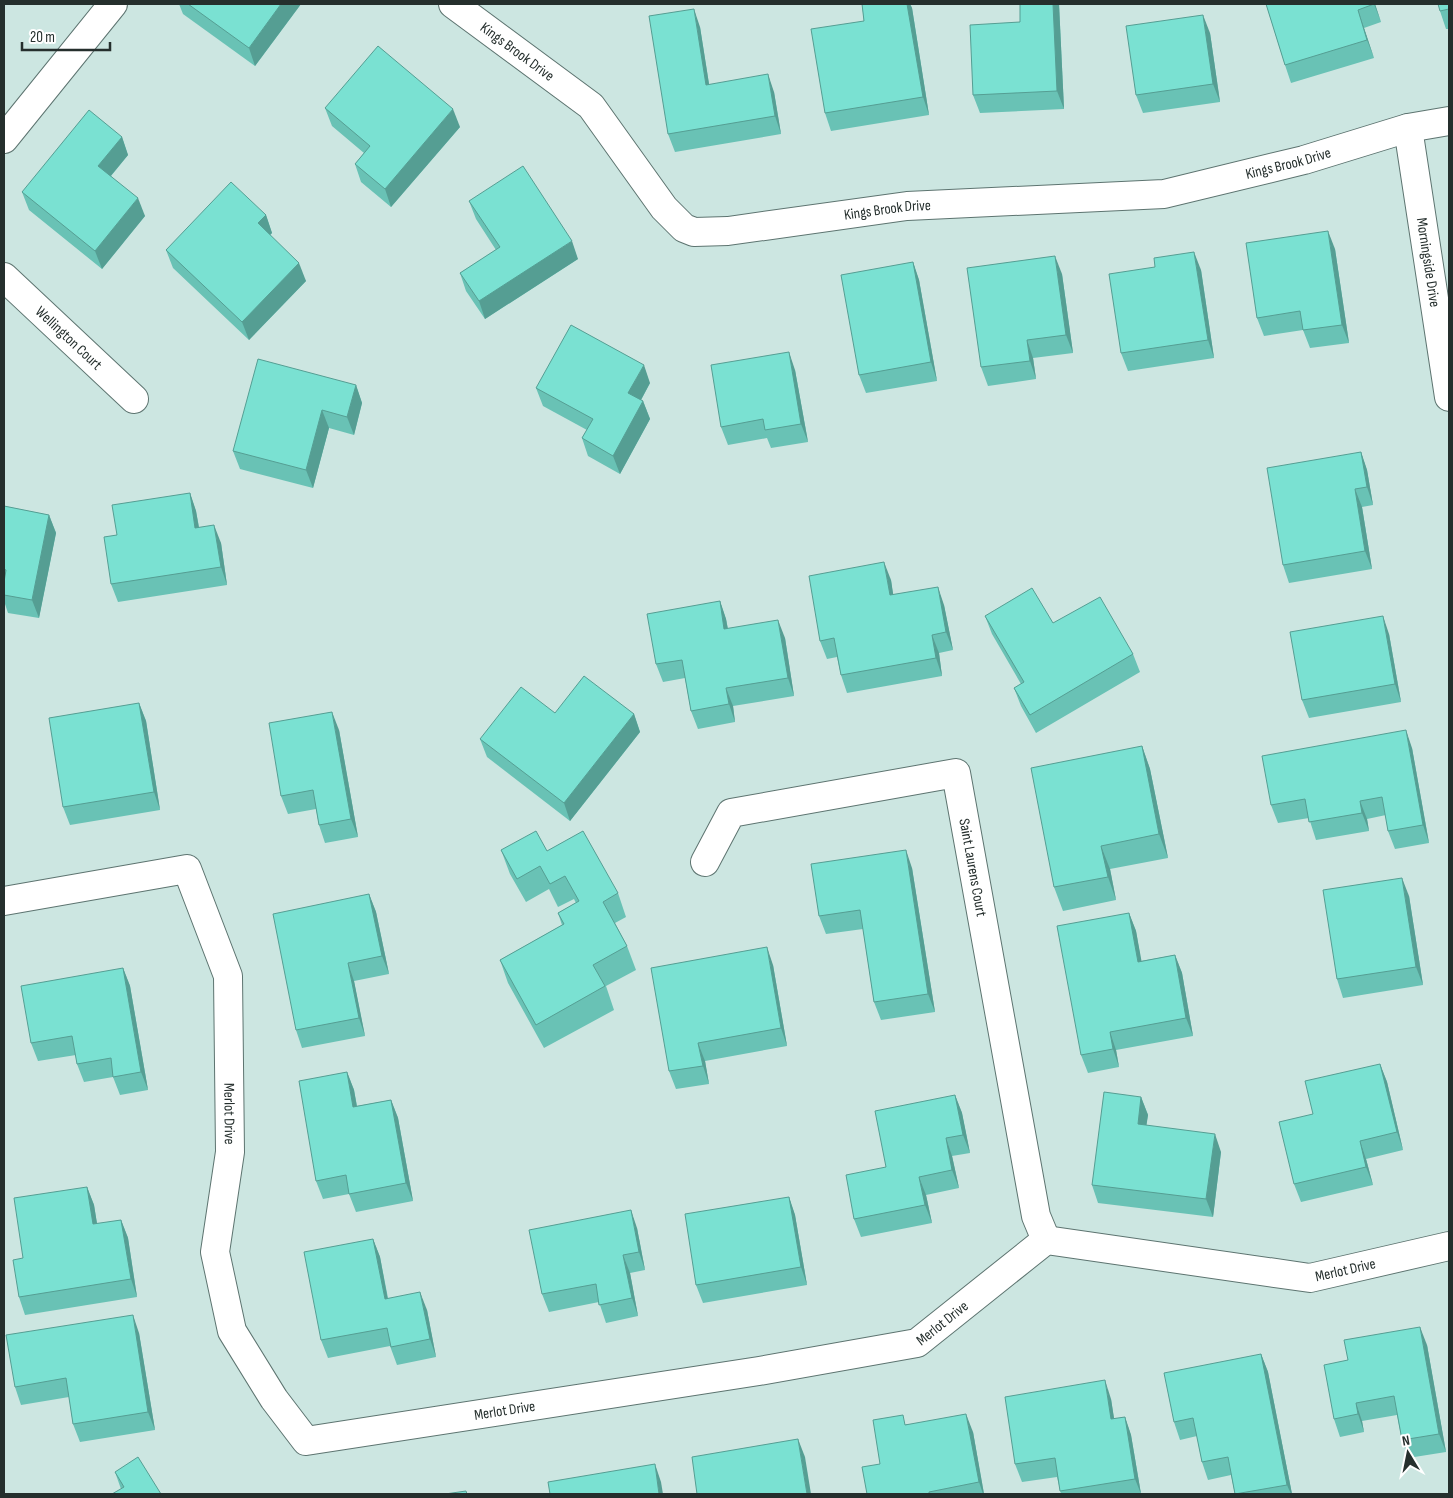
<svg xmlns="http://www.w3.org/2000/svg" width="1453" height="1498" viewBox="0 0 1453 1498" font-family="'Sofia Sans Condensed',sans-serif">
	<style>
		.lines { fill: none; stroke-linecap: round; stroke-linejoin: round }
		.street-casing { stroke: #5d7470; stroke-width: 30 }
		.street { stroke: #fff; stroke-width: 28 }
		.wall { fill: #69c2b5 }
		.shaded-wall { fill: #559e93 }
		.building { fill: #7ae1d2; stroke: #559e93 }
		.labels { text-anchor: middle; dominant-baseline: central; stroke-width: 5; stroke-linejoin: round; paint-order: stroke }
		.street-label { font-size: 15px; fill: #252f2d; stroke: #fff }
	</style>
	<rect width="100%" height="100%" fill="#cce6e1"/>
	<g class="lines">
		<defs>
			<g id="street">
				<path id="s1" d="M453 4 591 106 664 208 684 228 694 232 728 231 907 206 1164 194 1304 160 1408 128 1449 121"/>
				<path id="s2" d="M1408 128 1449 397"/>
				<polyline points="4,139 113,4"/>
				<path id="s3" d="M4 277 134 399"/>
				<path id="s4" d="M705 862 731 813 956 773 1036 1216 1046 1240"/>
				<path id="s5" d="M4 901 187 869 228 976 230 1152 215 1252 232 1331 274 1399 306 1441 759 1371 917 1343 1046 1240 1310 1278 1449 1246"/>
			</g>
		</defs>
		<use href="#street" class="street-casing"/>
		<use href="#street" class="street"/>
	</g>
	<g class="wall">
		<polygon points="179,4 301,4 255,66 183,14"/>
		<polygon points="862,4 910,4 912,8 929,115 831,131 825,113 864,21"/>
		<polygon points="1020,4 1059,4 1064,109 980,113 973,95 1020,22"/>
		<polygon points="1266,4 1375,4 1381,22 1364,28 1374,58 1291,83 1285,65"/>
		<polygon points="1449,4 1449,29 1446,29 1440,11"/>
		<polygon points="700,27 709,84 774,92 781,134 675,152 668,134"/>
		<polygon points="1210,33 1220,102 1143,113 1136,95"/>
		<polygon points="325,108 460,127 391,207 361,182 355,164 364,153 332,126"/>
		<polygon points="122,137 128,155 111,176 145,216 102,269 29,210 22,192"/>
		<polygon points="469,201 578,259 485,319 466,291 460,273 496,250 476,219"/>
		<polygon points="266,215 272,233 270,235 306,281 249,340 173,268 166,250"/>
		<polygon points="1335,249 1349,343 1310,348 1303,330 1264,336 1257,318"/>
		<polygon points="913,262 919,280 937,381 866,393 859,375"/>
		<polygon points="1155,267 1201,270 1214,358 1128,371 1121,353"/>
		<polygon points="1062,274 1073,353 1033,358 1036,379 988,386 981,367"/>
		<polygon points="795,370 808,442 771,448 767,438 728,445 721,427"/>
		<polygon points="650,383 641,400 643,401 650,419 620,474 588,456 582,438 587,430 543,406 536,388"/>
		<polygon points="356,385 362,403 354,435 329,428 313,488 240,469 233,451"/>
		<polygon points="1361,452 1367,470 1373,505 1362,507 1372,569 1289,583 1283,565"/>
		<polygon points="190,493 196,511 199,527 221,543 227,585 118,602 111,584 117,535"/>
		<polygon points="4,506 49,515 56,533 39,618 8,613 4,601"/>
		<polygon points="891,580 893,595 944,605 953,650 939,653 942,676 847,693 841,675 837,657 827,659 820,641"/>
		<polygon points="720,601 726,619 728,629 785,638 794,696 733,706 735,722 698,729 691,711 685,678 663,682 656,664"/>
		<polygon points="985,616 1053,623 1133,654 1140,672 1036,733 1021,706 1014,688 1021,684 992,634"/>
		<polygon points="1389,634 1401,702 1309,718 1302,700"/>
		<polygon points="139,703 146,721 160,810 70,825 63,807"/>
		<polygon points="555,713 634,714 640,732 570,821 487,757 480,739"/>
		<polygon points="339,730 358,837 325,843 319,825 316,809 288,814 281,796"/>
		<polygon points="1142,746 1150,769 1168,858 1110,869 1116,900 1063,911 1054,887"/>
		<polygon points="1412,748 1429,843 1395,849 1388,831 1386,815 1367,819 1369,831 1316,840 1309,818 1278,823 1271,805"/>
		<polygon points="501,850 547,851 618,893 626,917 615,923 627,946 636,970 606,986 614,1010 544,1048 508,983 500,960 562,925 558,913 576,903 574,899 558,907 549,889 526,902 510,874"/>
		<polygon points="912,868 935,1012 881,1020 874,1002 863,929 826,934 819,916"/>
		<polygon points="369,894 376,912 389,974 354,981 365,1036 302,1048 296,1030"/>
		<polygon points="1409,896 1423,985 1343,998 1337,979"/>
		<polygon points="1129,913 1136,931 1141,961 1175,955 1182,973 1193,1036 1116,1050 1119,1067 1088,1073 1081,1055"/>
		<polygon points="773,965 787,1046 705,1061 709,1084 676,1089 669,1071"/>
		<polygon points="123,968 130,986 148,1090 120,1095 113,1077 84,1082 77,1064 76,1055 38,1061 31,1043"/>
		<polygon points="1380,1064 1387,1082 1403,1150 1366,1159 1373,1185 1301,1202 1294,1184 1313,1114"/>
		<polygon points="347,1072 354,1090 357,1106 391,1100 398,1118 413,1201 356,1212 349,1194 323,1199 316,1181"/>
		<polygon points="955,1095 962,1113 970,1153 952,1156 959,1188 926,1195 932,1223 861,1237 854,1219 886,1167"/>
		<polygon points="1141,1097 1148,1115 1146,1125 1221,1152 1213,1217 1098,1203 1092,1185"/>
		<polygon points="87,1187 94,1205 97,1224 121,1220 128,1238 137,1297 25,1315 19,1297 23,1258"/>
		<polygon points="789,1197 795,1215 807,1285 703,1303 696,1285"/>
		<polygon points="637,1228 645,1270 630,1273 638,1316 606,1323 599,1302 549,1312 542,1294"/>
		<polygon points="373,1239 380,1257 388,1298 427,1310 436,1357 397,1365 390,1346 328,1358 321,1340"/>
		<polygon points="139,1333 155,1430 80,1442 73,1424 69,1397 21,1405 15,1387"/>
		<polygon points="1427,1345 1446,1452 1408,1458 1402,1440 1397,1415 1362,1421 1364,1432 1340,1437 1334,1419"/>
		<polygon points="1261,1354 1268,1372 1292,1494 1235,1494 1231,1475 1208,1480 1202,1462 1197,1436 1180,1440 1174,1422"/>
		<polygon points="1111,1399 1114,1419 1125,1417 1131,1435 1141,1494 1061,1494 1057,1477 1022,1482 1015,1464"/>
		<polygon points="906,1424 973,1432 984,1494 867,1494 880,1464"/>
		<polygon points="115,1472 161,1494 121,1489"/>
	</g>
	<g class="shaded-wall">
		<polygon points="281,4 301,4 255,66 249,48"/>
		<polygon points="907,4 910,4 912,8 929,115 923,97"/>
		<polygon points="1053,4 1059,4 1064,109 1057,91"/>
		<polygon points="1374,4 1375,4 1381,22"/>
		<polygon points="694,9 700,27 712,103 706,85"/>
		<polygon points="1358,10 1374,58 1367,40"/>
		<polygon points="1203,15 1210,33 1220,102 1213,84"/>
		<polygon points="768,74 774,92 781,134 775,116"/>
		<polygon points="453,109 460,127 391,207 385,189"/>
		<polygon points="122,137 128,155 104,184 98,166"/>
		<polygon points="138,198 145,216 102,269 95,251"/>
		<polygon points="266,215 272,233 264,241 258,223"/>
		<polygon points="1328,231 1335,249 1349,343 1342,325"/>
		<polygon points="572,241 578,259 485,319 479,301"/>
		<polygon points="1194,252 1201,270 1214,358 1208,340"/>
		<polygon points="1055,256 1062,274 1073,353 1066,335"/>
		<polygon points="913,262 919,280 937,381 931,362"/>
		<polygon points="299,263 306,281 249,340 242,322"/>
		<polygon points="1027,340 1033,358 1036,379 1030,361"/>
		<polygon points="789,352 795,370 808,442 801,424"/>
		<polygon points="644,365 650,383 635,411 628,393"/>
		<polygon points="356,385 362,403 354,435 347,417"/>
		<polygon points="643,401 650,419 620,474 613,456"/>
		<polygon points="322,410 329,428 313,488 306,470"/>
		<polygon points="1361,452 1367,470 1373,505 1367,487"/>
		<polygon points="1355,489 1362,507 1372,569 1365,551"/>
		<polygon points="190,493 196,511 202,546 195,528"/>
		<polygon points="49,515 56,533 39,618 32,600"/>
		<polygon points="214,525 221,543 227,585 221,567"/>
		<polygon points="884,562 891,580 896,613 890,595"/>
		<polygon points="938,587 944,605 953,650 946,632"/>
		<polygon points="720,601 726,619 731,647 724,629"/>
		<polygon points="1383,616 1389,634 1401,702 1395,684"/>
		<polygon points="778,620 785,638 794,696 788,678"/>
		<polygon points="932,635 939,653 942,676 936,658"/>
		<polygon points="726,688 733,706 735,722 729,704"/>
		<polygon points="139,703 146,721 160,810 154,792"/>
		<polygon points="332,712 339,730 358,837 351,819"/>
		<polygon points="634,714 640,732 570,821 564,803"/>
		<polygon points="1406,730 1412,748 1429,843 1423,825"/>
		<polygon points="1142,746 1150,769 1168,858 1159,834"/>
		<polygon points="1360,801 1367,819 1369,831 1362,813"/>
		<polygon points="1101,846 1110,869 1116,900 1108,877"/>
		<polygon points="906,850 912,868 935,1012 928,994"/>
		<polygon points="1402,878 1409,896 1423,985 1416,967"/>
		<polygon points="369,894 376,912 389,974 382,956"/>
		<polygon points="1129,913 1136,931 1145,980 1138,962"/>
		<polygon points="767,947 773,965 787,1046 781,1028"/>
		<polygon points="1175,955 1182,973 1193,1036 1186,1018"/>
		<polygon points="348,963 354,981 365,1036 359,1018"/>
		<polygon points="123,968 130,986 148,1090 141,1072"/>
		<polygon points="1110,1032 1116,1050 1119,1067 1113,1049"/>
		<polygon points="698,1043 705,1061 709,1084 703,1066"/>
		<polygon points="1380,1064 1387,1082 1403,1150 1397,1132"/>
		<polygon points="347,1072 354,1090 360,1125 353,1107"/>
		<polygon points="955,1095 962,1113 970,1153 963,1135"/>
		<polygon points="1141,1097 1148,1115 1144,1142 1138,1124"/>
		<polygon points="391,1100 398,1118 413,1201 406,1183"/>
		<polygon points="1215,1134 1221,1152 1213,1217 1206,1199"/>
		<polygon points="946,1138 952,1156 959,1188 952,1170"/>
		<polygon points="1360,1141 1366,1159 1373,1185 1366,1167"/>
		<polygon points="919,1177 926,1195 932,1223 925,1205"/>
		<polygon points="87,1187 94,1205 100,1242 93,1224"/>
		<polygon points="789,1197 795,1215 807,1285 801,1267"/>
		<polygon points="631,1210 637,1228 645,1270 639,1252"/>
		<polygon points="121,1220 128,1238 137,1297 131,1279"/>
		<polygon points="373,1239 380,1257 391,1317 385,1299"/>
		<polygon points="623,1255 630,1273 638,1316 632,1298"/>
		<polygon points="420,1292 427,1310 436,1357 430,1339"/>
		<polygon points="133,1315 139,1333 155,1430 148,1412"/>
		<polygon points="1420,1327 1427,1345 1446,1452 1439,1434"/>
		<polygon points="1261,1354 1268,1372 1292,1494 1291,1494 1287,1485"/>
		<polygon points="1105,1380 1111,1399 1117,1437 1111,1419"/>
		<polygon points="1356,1403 1362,1421 1364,1432 1358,1414"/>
		<polygon points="966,1414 973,1432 984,1494 983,1494 979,1482"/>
		<polygon points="1125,1417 1131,1435 1141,1494 1135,1479"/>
		<polygon points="798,1439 805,1457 811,1494 807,1494"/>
		<polygon points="655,1464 661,1482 663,1494 659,1494"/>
	</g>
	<g class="building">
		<polygon points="188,4 281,4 249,48"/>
		<polygon points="862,4 907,4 923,97 825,113 811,29 864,21"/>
		<polygon points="1020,4 1053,4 1057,91 973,95 970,25 1020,22"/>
		<polygon points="1266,4 1374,4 1358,10 1367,40 1285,65"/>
		<polygon points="1438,4 1449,4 1449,9 1440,11"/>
		<polygon points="694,9 706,85 768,74 775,116 668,134 649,16"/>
		<polygon points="1203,15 1213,84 1136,95 1126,26"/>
		<polygon points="378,46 453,109 385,189 355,164 370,146 325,108"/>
		<polygon points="89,110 122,137 98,166 138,198 95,251 22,192"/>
		<polygon points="523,166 572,241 479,301 460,273 500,247 469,201"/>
		<polygon points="231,182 266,215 258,223 299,263 242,322 166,250"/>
		<polygon points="1328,231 1342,325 1303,330 1300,311 1257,318 1246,243"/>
		<polygon points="1194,252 1208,340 1121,353 1109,274 1155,267 1154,258"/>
		<polygon points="1055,256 1066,335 1027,340 1030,361 981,367 967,268"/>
		<polygon points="913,262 931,362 859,375 841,275"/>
		<polygon points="571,325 644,365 628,393 643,401 613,456 582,438 593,419 536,388"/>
		<polygon points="789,352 801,424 765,430 763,419 721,427 711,365"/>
		<polygon points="258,359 356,385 347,417 322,410 306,470 233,451"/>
		<polygon points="1361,452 1367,487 1355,489 1365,551 1283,565 1267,468"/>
		<polygon points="190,493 195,528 214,525 221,567 111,584 104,537 117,535 112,505"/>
		<polygon points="4,506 49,515 32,600 4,595 4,582 6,570 4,569"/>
		<polygon points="884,562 890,595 938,587 946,632 932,635 936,658 841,675 834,638 820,641 809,576"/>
		<polygon points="1032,588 1053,623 1100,597 1133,654 1030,715 1014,688 1024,682 985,616"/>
		<polygon points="720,601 724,629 778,620 788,678 726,688 729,704 691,711 682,660 656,664 647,614"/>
		<polygon points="1383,616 1395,684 1302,700 1290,632"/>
		<polygon points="584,676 634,714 564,803 480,739 521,687 555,713"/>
		<polygon points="139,703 154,792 63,807 49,718"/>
		<polygon points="332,712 351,819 319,825 313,790 281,796 269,723"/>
		<polygon points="1406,730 1423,825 1388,831 1382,797 1360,801 1362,813 1309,822 1305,799 1271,805 1262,756"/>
		<polygon points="1142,746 1159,834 1101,846 1108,877 1054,887 1031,768"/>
		<polygon points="536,831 547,851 583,831 618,893 603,902 627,946 593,965 605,986 536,1025 500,960 564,924 558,913 579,901 565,876 550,884 540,866 517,879 501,850"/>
		<polygon points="906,850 928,994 874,1002 860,910 819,916 811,864"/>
		<polygon points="1402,878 1416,967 1337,979 1323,890"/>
		<polygon points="369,894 382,956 348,963 359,1018 296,1030 273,914"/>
		<polygon points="1129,913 1138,962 1175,955 1186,1018 1110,1032 1113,1049 1081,1055 1057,926"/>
		<polygon points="767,947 781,1028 698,1043 703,1066 669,1071 651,968"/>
		<polygon points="123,968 141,1072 113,1077 111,1058 77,1064 72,1036 31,1043 21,986"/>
		<polygon points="1380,1064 1397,1132 1360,1141 1366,1167 1294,1184 1279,1122 1313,1114 1305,1081"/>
		<polygon points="347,1072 353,1107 391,1100 406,1183 349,1194 346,1175 316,1181 299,1081"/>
		<polygon points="1104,1092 1141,1097 1138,1124 1215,1134 1206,1199 1092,1185"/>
		<polygon points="955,1095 963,1135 946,1138 952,1170 919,1177 925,1205 854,1219 846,1175 886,1167 875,1111"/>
		<polygon points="87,1187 93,1224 121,1220 131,1279 19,1297 13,1260 23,1258 14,1198"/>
		<polygon points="789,1197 801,1267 696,1285 685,1214"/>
		<polygon points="631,1210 639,1252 623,1255 632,1298 599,1305 596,1284 542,1294 529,1230"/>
		<polygon points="373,1239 385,1299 420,1292 430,1339 391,1347 387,1328 321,1340 304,1252"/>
		<polygon points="133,1315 148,1412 73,1424 66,1378 15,1387 6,1335"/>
		<polygon points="1420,1327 1439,1434 1402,1440 1394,1396 1356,1403 1358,1414 1334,1419 1324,1365 1348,1360 1344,1340"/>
		<polygon points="1261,1354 1287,1485 1235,1494 1228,1457 1202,1462 1193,1418 1174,1422 1164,1373"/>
		<polygon points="1105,1380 1111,1419 1125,1417 1135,1479 1060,1491 1055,1458 1015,1464 1005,1397"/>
		<polygon points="966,1414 979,1482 929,1492 929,1494 867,1494 862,1467 880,1464 873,1420 903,1415 905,1425"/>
		<polygon points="798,1439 807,1494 697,1494 692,1457"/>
		<polygon points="138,1457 161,1494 112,1494 124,1487 115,1472"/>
		<polygon points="655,1464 659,1494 550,1494 548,1482"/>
		<polygon points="466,1491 467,1494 445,1494"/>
	</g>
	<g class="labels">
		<g class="street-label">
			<text stroke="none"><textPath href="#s1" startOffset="80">Kings Brook Drive</textPath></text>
			<text stroke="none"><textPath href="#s1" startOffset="936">Kings Brook Drive</textPath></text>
			<text stroke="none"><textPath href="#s1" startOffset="531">Kings Brook Drive</textPath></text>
			<text stroke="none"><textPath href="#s2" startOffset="136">Morningside Drive</textPath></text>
			<text stroke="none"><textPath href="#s3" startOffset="89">Wellington Court</textPath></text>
			<text stroke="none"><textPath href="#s4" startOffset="380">Saint Laurens Court</textPath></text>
			<text stroke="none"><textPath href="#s5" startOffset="438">Merlot Drive</textPath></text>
			<text stroke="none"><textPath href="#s5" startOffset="1878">Merlot Drive</textPath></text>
			<text stroke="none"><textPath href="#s5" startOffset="1442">Merlot Drive</textPath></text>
			<text stroke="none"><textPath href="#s5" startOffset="992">Merlot Drive</textPath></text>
		</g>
	</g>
	<rect width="1453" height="1498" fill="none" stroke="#252f2d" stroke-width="10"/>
	<g transform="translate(1408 1453) rotate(350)" stroke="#ffffff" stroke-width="4" paint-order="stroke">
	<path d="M0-4L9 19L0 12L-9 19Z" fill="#252f2d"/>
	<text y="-8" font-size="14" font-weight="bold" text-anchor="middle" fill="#252f2d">N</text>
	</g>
	<path d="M22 42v8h88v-8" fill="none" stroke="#252f2d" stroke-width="2.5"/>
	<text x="30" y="42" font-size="15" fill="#252f2d" stroke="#ffffff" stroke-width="4" paint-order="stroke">20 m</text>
</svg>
